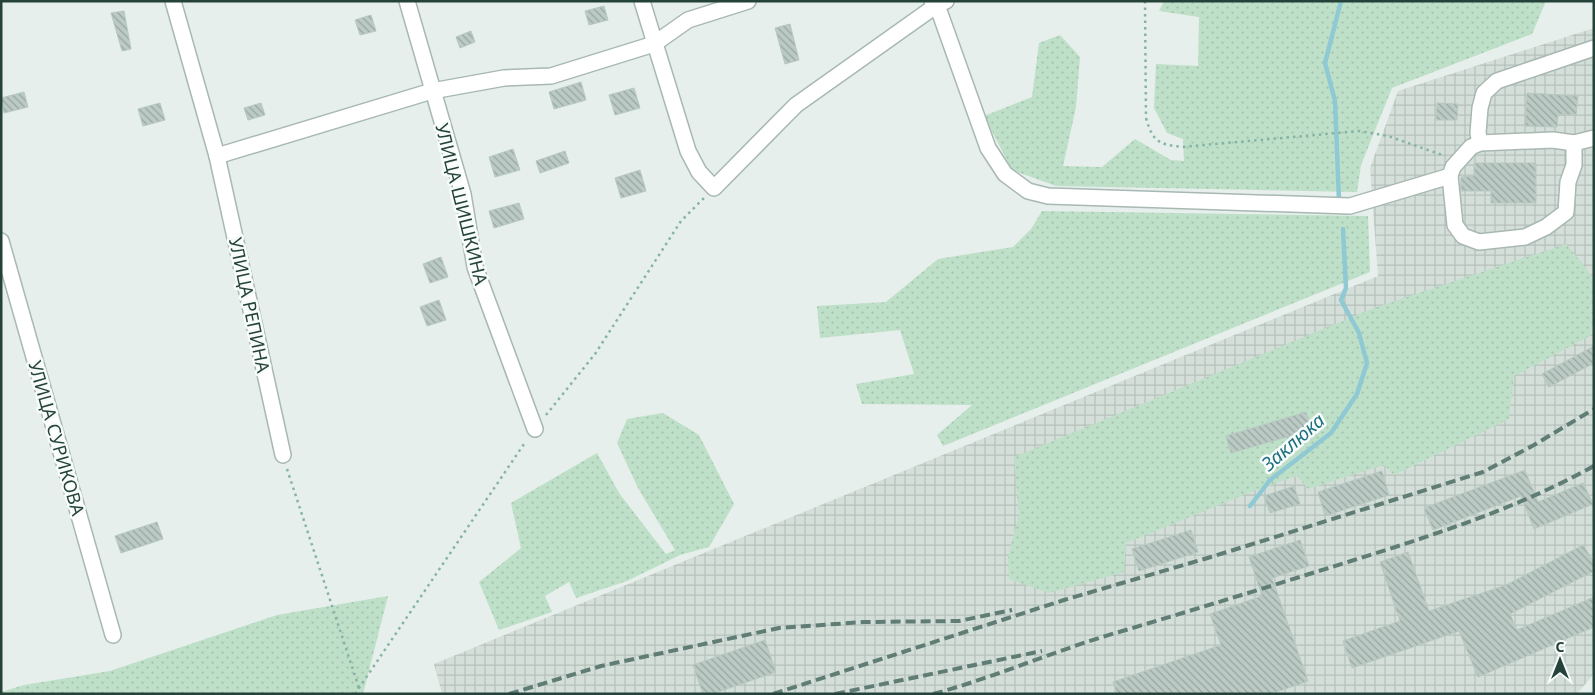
<svg xmlns="http://www.w3.org/2000/svg" width="1595" height="695" viewBox="0 0 1595 695" font-family="'Noto Sans',sans-serif">
	<style>
		.industrial { fill: url(#industrial-grid) }
		.green { fill: url(#green-dots) }
		.lines { fill: none; stroke-linecap: round; stroke-linejoin: round }
		.stream { stroke: #8ec9d4; stroke-width: 4.5 }
		.building { fill: url(#building-back-hatch); stroke: #b8c9c2 }
		.minor-casing { stroke: #a8b8b2; stroke-width: 18 }
		.path { stroke: #86b3a5; stroke-width: 2.5; stroke-dasharray: 2.5 4; stroke-linecap: butt }
		.minor { stroke: #fff; stroke-width: 15 }
		.rail { stroke: #5f7d75; stroke-width: 4; stroke-dasharray: 10 5; stroke-linecap: butt }
		.labels { text-anchor: middle; dominant-baseline: central; stroke-width: 5; stroke-linejoin: round; paint-order: stroke }
		.street-label { font-size: 18px; fill: #24423a; stroke: #f7fbf9 }
		.water-label { font-size: 19px; font-style: italic; fill: #1c6f80; stroke: #f7fbf9 }
	</style>
	<defs>
		<pattern id="industrial-grid" width="8" height="8" patternUnits="userSpaceOnUse" patternTransform="scale(1.25)"><rect width="8" height="8" fill="#d4dfda"/><path d="M0 4h8M4 0v8" fill="none" stroke="#b6c1bc"/></pattern>
		<pattern id="green-dots" width="8" height="8" patternUnits="userSpaceOnUse" patternTransform="scale(1.25)"><rect width="8" height="8" fill="#bfe0c8"/><path d="M2 2h.1M6 6h.1" fill="none" stroke="#a4c1ad" stroke-width="1.8" stroke-linecap="round"/></pattern>
		<pattern id="building-back-hatch" width="6" height="6" patternUnits="userSpaceOnUse" patternTransform="scale(1.25)"><rect width="6" height="6" fill="#bbcac4"/><path d="M-1 5l2 2M0 0l6 6M5-1l2 2" fill="none" stroke="#98a6a0"/></pattern>
	</defs>
	<rect width="100%" height="100%" fill="#e6efeb"/>
	<polygon class="industrial" points="1594,28 1594,674 1577,694 442,694 434,664 1378,276 1370,168 1398,91"/>
	<g class="green">
		<polygon points="1164,1 1546,1 1532,34 1392,88 1361,165 1357,192 1056,186 1012,170 984,116 1032,97 1039,43 1060,35 1080,57 1076,107 1063,166 1102,167 1135,139 1171,160 1184,161 1183,139 1167,133 1154,108 1156,64 1198,66 1199,17 1159,11"/>
		<polygon points="1042,211 1368,216 1370,272 943,446 937,435 972,405 862,404 856,384 914,374 900,330 820,338 817,306 886,302 938,259 1013,247 1031,229"/>
		<path d="M1566 244C1574 254 1585 265 1591 276 1595 289 1595 322 1590 336L1514 376 1509 419 1394 475 1384 465 1308 489 1297 476 1256 490 1126 543 1124 572 1049 593 1009 579 1008 556 1019 515 1014 457 1374 308Z"/>
		<polygon points="663,413 699,435 734,504 709,547 680,555 627,581 576,598 569,582 545,596 552,612 499,630 479,582 521,548 511,503 597,453 619,493 666,554 675,550 638,488 617,443 627,419"/>
		<polygon points="388,596 363,694 1,694 1,692 24,685 110,671 277,615"/>
	</g>
	<g class="lines">
		<g class="stream">
			<polyline points="1339,201 1335,101 1325,63 1341,1"/>
			<polyline points="1250,506 1270,480 1331,433 1357,394 1367,363 1359,333 1341,300 1346,288 1343,229"/>
		</g>
	</g>
	<g class="building">
		<polygon points="604,6 608,20 589,25 585,11"/>
		<polygon points="124,11 131,49 122,51 111,13"/>
		<polygon points="371,15 376,31 360,35 355,20"/>
		<polygon points="790,24 799,60 785,64 775,28"/>
		<polygon points="471,31 475,42 460,48 456,37"/>
		<polygon points="581,82 586,100 554,109 549,92"/>
		<polygon points="634,88 640,108 615,115 609,95"/>
		<polygon points="24,92 28,107 4,113 1,98"/>
		<polygon points="1527,93 1578,96 1576,115 1558,114 1557,127 1525,126"/>
		<polygon points="160,103 165,120 143,126 138,109"/>
		<polygon points="261,103 265,115 248,120 244,108"/>
		<polygon points="1437,103 1458,104 1457,120 1436,120"/>
		<polygon points="513,149 520,170 495,177 489,157"/>
		<polygon points="565,151 569,163 540,173 536,161"/>
		<polygon points="1474,163 1536,163 1536,203 1491,203 1491,191 1461,191 1461,177 1474,176"/>
		<polygon points="640,170 646,191 621,198 615,178"/>
		<polygon points="519,203 524,219 494,228 489,211"/>
		<polygon points="441,257 448,277 430,283 423,264"/>
		<polygon points="439,300 446,320 427,326 420,307"/>
		<polygon points="1594,346 1594,363 1549,387 1542,374"/>
		<polygon points="1306,412 1311,430 1231,453 1226,436"/>
		<polygon points="1525,470 1538,502 1583,483 1593,504 1534,529 1521,496 1433,530 1424,508"/>
		<polygon points="1382,471 1389,495 1325,516 1318,492"/>
		<polygon points="1294,486 1300,504 1270,513 1264,496"/>
		<polygon points="157,522 163,539 121,553 115,536"/>
		<polygon points="1191,530 1198,552 1139,571 1132,549"/>
		<polygon points="1300,540 1309,566 1272,578 1308,681 1271,694 1117,694 1113,682 1221,645 1210,614 1262,596 1249,557"/>
		<polygon points="1583,545 1594,562 1594,571 1510,614 1517,630 1594,597 1594,627 1478,677 1459,631 1352,668 1343,641 1400,621 1380,562 1408,552 1429,611 1506,585"/>
		<polygon points="765,640 776,672 712,694 703,694 693,665"/>
	</g>
	<g class="lines">
		<defs>
			<g id="minor">
				<polyline points="173,1 217,156 283,455"/>
				<polyline points="407,1 463,194 475,267 535,429"/>
				<polyline points="642,1 688,151 699,172 714,188 796,105 937,5 946,1"/>
				<polyline points="932,1 937,5 988,148 1005,174 1028,191 1048,196 1350,206 1450,176"/>
				<polygon points="1553,140 1574,143 1574,165 1568,182 1566,212 1546,227 1525,237 1479,242 1463,236 1455,225 1450,176 1453,167 1471,147 1480,143"/>
				<polyline points="1480,143 1478,133 1480,108 1484,93 1497,81 1594,48"/>
				<polyline points="1574,143 1594,138"/>
				<polyline points="217,156 432,91 504,78 551,76 654,44 688,20 748,1"/>
				<polyline points="1,241 113,635"/>
			</g>
		</defs>
		<use href="#minor" class="minor-casing"/>
		<g class="path">
			<path d="M1145 1 1146 118C1153 142 1158 144 1182 147L1359 131 1388 136 1445 156"/>
			<polyline points="546,415 595,354 681,221 704,198"/>
			<polyline points="287,469 359,688"/>
			<polyline points="355,694 526,441"/>
		</g>
		<use href="#minor" class="minor"/>
		<g class="rail">
			<polyline points="509,694 601,666 779,628 864,622 959,621 1012,610"/>
			<polyline points="773,694 1064,600 1211,557 1483,472 1534,445 1594,409"/>
			<polyline points="835,694 1042,651"/>
			<path d="M933 694C996 677 1056 650 1119 632 1197 609 1274 585 1351 561 1434 535 1518 508 1594 466"/>
		</g>
	</g>
	<g class="labels">
		<g class="street-label">
			<text transform="translate(462 204) rotate(76)">УЛИЦА ШИШКИНА</text>
			<text transform="translate(250 305) rotate(78)">УЛИЦА РЕПИНА</text>
			<text transform="translate(57 438) rotate(74)">УЛИЦА СУРИКОВА</text>
		</g>
		<g class="water-label">
			<text transform="translate(1293 442) rotate(-41)">Заклюка</text>
		</g>
	</g>
	<rect width="1595" height="695" fill="none" stroke="#24423a" stroke-width="5"/>
	<g transform="translate(1560 660)" stroke="#f7fbf9" stroke-width="4" paint-order="stroke">
	<path d="M0-4L9 19L0 12L-9 19Z" fill="#24423a"/>
	<text y="-8" font-size="14" font-weight="bold" text-anchor="middle" fill="#24423a">С</text>
	</g>
</svg>
